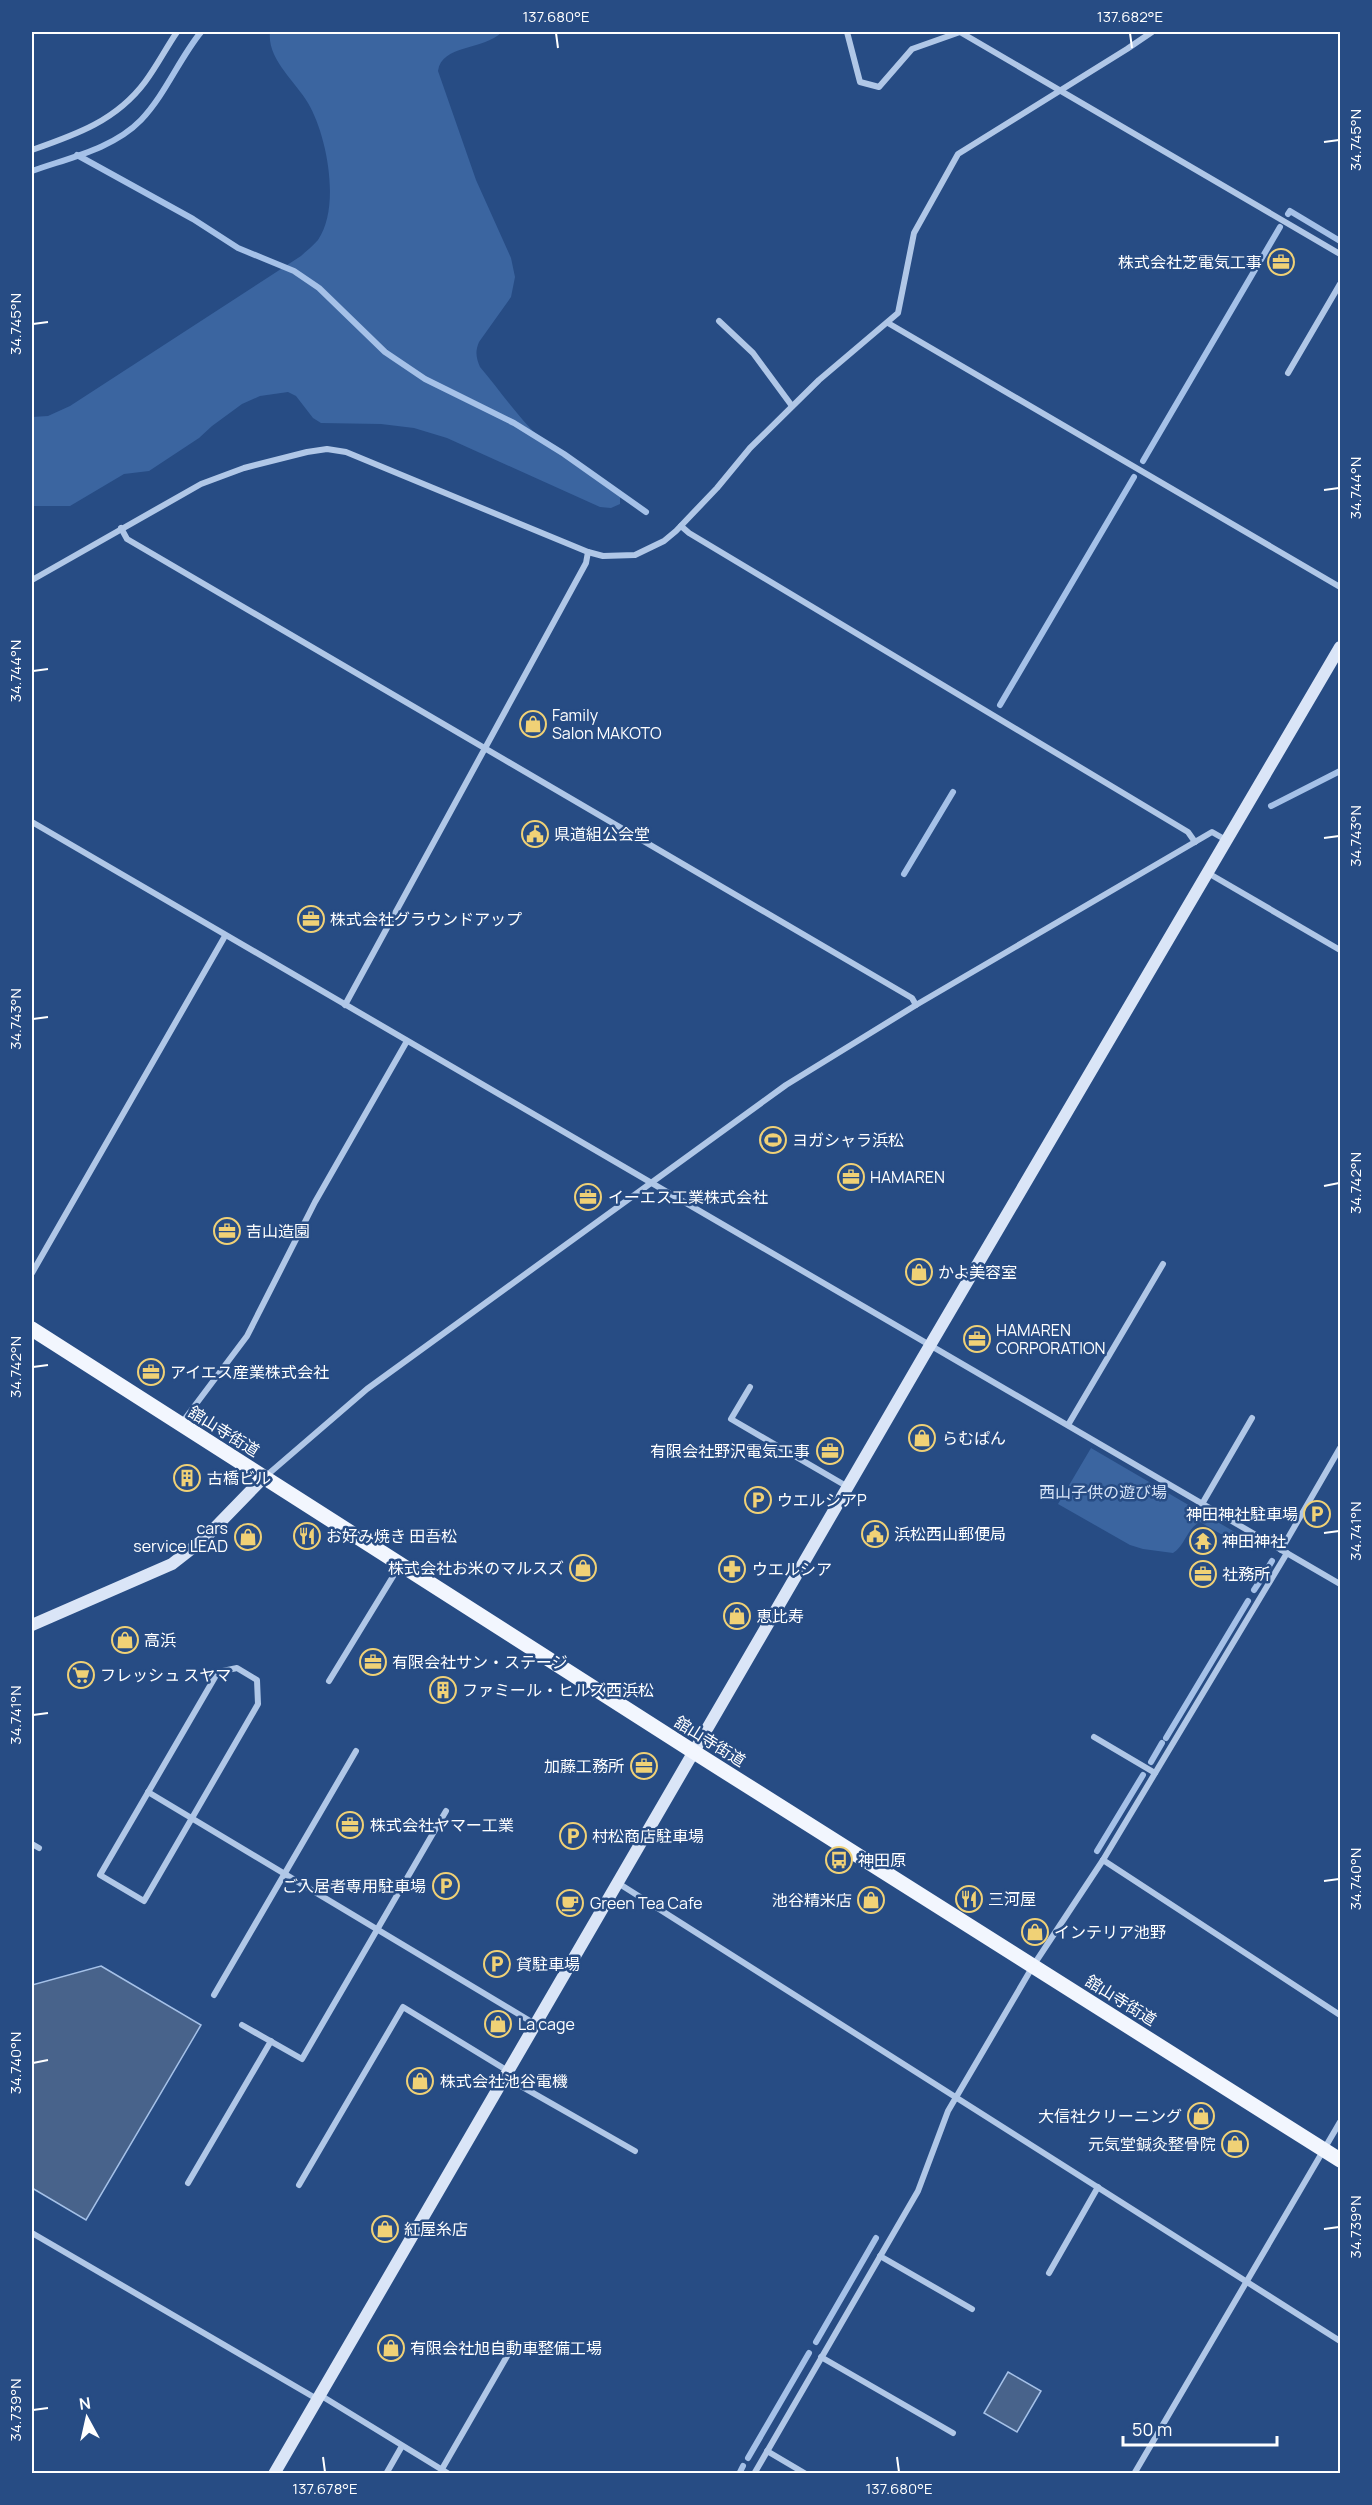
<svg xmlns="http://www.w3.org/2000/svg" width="1372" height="2505" viewBox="0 0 1372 2505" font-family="Manrope,'Noto Sans JP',sans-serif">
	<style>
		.green { fill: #3b65a0 }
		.water { fill: #48638b; stroke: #a5c1e8; stroke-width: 1.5 }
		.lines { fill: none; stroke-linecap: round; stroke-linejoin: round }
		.stream { stroke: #a5c1e8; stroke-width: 6 }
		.street { stroke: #b0c7e7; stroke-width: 6 }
		.secondary { stroke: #dae5f7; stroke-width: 12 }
		.primary { stroke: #f2f6fe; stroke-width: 15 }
		.ticks { fill: none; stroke: #fff; stroke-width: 2 }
		.labels { text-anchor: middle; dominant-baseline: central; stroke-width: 5; stroke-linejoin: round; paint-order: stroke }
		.poi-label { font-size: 16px; fill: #fff; stroke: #274c84; text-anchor: start }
		.street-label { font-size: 16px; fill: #fff; stroke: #274c84 }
		.park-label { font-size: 16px; fill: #d4e2f6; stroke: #274c84 }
		.neatline { fill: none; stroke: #fff; stroke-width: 2 }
		.ticks-label { font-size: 15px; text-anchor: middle; fill: #fff }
	</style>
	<rect width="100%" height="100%" fill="#274c84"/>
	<g class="green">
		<path d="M270 32H502C483 51 442 44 438 71L476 180 511 258 515 277 511 297 479 342C475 351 476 358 480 367 503 394 525 428 554 450 575 465 600 475 620 492V504L611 508 600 507 447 438 414 428 381 424 321 423 313 418 296 396 288 392 260 396 242 404 212 426 199 438 149 471 124 474 70 506H32V417L48 416 70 406 301 256C306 251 313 246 318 240 341 207 327 135 308 103 295 81 267 59 270 32Z"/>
		<path d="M1091 1448 1245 1538 1247 1544 1240 1545 1200 1522C1187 1528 1185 1546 1173 1553L1143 1549 1130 1545 1058 1504Z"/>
	</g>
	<g class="water">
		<polygon points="101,1966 201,2025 86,2220 32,2188 32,1985"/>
		<polygon points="1008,2372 1041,2391 1017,2432 984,2413"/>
	</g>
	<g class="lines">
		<g class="stream">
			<polyline points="77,155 193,219 238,248 294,271 319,288 385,352 425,379 514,423 564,454 646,512"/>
			<path d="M32 171C68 158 113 149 141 120 165 95 179 59 201 32"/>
			<polyline points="1288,214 1290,211 1340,241"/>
			<polyline points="1143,461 1280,227"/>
			<polyline points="1000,705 1134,477"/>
			<polyline points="1271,806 1340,771"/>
			<polyline points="904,874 953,792"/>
			<polyline points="1266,1571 1272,1561"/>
			<polyline points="1254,1590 1260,1581"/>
			<polyline points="1166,1738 1248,1601"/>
			<polyline points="1151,1762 1162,1743"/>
			<polyline points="1097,1851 1143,1775"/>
			<polyline points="816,2342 876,2238"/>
			<polyline points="748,2458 809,2353"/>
			<polyline points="739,2474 743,2466"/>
		</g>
		<g class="street">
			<polyline points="847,32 860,82 879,87 912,49 960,32"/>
			<polyline points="960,32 1340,254"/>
			<path d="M32 150C75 135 116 121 145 82 157 66 166 48 177 32"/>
			<polyline points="719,321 753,353 792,406"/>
			<polyline points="888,323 1340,587"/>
			<polyline points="1288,373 1340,284"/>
			<polyline points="681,526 689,533 1188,832 1195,842"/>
			<polyline points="121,528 127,539 912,998 916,1005"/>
			<polyline points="32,580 201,484 244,468 307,452 327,449 346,452 588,552 603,556 635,555 664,541 676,531 717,488 750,448 819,380 898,313 914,233 958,154 1127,49 1152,32"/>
			<polyline points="32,822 1340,1584"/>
			<polyline points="1208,873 1340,950"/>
			<polyline points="345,1005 586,563 588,552"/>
			<polyline points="32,1273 225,936"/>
			<polyline points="750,1387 731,1419 848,1487"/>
			<polyline points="181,1424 247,1336 315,1202 407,1041"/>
			<polyline points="1068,1425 1163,1264"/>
			<polyline points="266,1476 367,1389 786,1085 916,1005 1212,832 1226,840"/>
			<polyline points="1202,1504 1252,1418"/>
			<polyline points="1281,1550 1340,1448"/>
			<polygon points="237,1668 257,1680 258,1704 144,1901 100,1875 218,1672"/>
			<polyline points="329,1681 400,1565"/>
			<polyline points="1094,1737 1155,1773"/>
			<polyline points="148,1792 535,2024"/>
			<polyline points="32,1844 39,1848"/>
			<polyline points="1103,1860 1340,2015"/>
			<polyline points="618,1883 1340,2341"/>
			<polyline points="214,1995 356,1751"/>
			<polyline points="242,2025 302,2059 446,1811"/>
			<polyline points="505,2077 635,2151"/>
			<polyline points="188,2183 271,2041"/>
			<polyline points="299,2185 403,2007 508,2071"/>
			<polyline points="32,2233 317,2399"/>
			<polyline points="880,2256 972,2309"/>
			<polyline points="1049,2273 1098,2187"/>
			<polyline points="821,2357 953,2433"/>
			<polyline points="320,2395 449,2474"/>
			<polyline points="767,2451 806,2474"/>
			<polyline points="442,2469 510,2351"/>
			<polyline points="386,2474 402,2446"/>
			<polyline points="754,2474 918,2191 948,2111 1033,1966 1103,1860 1287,1553"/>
			<polyline points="1134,2474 1340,2122"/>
		</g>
		<g class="secondary">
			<polyline points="32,1625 172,1564 204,1539 264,1477"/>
			<polyline points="274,2474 922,1359 1340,647"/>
		</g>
		<polyline class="primary" points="32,1329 694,1752 1340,2160"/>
	</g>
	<path class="ticks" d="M556 33 558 48M1130 33 1132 48M1324 142 1339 140M33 324 48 322M1324 490 1339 488M33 671 48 669M1324 838 1339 836M33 1019 48 1017M1324 1186 1339 1183M33 1367 48 1365M1324 1533 1339 1531M33 1715 48 1713M1324 1881 1339 1879M33 2063 48 2060M1324 2229 1339 2227M33 2410 48 2408M323 2457 325 2472M897 2457 899 2472"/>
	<defs>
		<symbol id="office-ring" viewBox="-11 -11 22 22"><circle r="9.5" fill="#274c84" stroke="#f0d176" stroke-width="1.5"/><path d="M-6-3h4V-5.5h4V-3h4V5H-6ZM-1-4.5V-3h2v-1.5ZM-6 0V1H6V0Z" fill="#f0d176"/></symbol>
		<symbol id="shop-ring" viewBox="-11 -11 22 22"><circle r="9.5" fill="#274c84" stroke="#f0d176" stroke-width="1.5"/><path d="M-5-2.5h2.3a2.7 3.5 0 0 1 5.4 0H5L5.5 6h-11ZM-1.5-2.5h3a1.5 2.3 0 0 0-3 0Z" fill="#f0d176"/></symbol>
		<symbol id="civic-ring" viewBox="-11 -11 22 22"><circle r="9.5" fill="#274c84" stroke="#f0d176" stroke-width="1.5"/><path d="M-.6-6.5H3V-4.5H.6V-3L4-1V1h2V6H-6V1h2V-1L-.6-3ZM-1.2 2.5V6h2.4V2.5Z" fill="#f0d176"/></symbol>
		<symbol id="stadium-ring" viewBox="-11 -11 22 22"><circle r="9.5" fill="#274c84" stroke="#f0d176" stroke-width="1.5"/><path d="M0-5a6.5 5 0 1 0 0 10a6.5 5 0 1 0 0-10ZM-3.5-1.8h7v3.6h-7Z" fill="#f0d176"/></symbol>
		<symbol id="building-ring" viewBox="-11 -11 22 22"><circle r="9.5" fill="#274c84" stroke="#f0d176" stroke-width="1.5"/><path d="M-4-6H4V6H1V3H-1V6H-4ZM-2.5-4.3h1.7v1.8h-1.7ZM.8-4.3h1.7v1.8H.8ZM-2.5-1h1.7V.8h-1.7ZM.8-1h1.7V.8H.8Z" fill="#f0d176"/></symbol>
		<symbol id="parking-ring" viewBox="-11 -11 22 22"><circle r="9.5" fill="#274c84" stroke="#f0d176" stroke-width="1.5"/><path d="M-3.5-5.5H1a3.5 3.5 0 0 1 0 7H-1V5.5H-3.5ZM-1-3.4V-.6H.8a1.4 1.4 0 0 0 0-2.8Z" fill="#f0d176"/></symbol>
		<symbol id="restaurant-ring" viewBox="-11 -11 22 22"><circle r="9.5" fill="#274c84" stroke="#f0d176" stroke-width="1.5"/><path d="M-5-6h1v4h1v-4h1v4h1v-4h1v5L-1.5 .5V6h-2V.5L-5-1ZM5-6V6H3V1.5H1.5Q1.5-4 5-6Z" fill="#f0d176"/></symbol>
		<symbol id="temple-ring" viewBox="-11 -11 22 22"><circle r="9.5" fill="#274c84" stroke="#f0d176" stroke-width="1.5"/><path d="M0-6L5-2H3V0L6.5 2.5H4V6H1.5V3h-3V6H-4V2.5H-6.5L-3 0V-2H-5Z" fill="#f0d176"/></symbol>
		<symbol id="pharmacy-ring" viewBox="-11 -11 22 22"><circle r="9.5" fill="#274c84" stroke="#f0d176" stroke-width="1.5"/><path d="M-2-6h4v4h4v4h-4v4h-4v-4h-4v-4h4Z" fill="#f0d176"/></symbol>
		<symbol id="supermarket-ring" viewBox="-11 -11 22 22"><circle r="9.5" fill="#274c84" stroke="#f0d176" stroke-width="1.5"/><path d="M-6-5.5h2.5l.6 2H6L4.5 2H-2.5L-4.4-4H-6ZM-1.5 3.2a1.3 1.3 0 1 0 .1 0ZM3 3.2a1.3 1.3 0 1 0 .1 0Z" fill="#f0d176"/></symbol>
		<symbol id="bus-ring" viewBox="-11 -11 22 22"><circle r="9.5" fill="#274c84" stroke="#f0d176" stroke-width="1.5"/><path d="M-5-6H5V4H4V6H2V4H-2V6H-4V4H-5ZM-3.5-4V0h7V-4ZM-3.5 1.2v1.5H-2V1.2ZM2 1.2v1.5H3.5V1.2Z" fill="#f0d176"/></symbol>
		<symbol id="cafe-ring" viewBox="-11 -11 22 22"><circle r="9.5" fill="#274c84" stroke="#f0d176" stroke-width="1.5"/><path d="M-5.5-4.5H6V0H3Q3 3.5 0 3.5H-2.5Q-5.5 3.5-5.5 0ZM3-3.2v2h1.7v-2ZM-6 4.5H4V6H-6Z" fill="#f0d176"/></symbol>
	</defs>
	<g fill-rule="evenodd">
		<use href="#office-ring" x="1266" y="247" width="30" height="30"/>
		<use href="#shop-ring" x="518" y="709" width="30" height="30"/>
		<use href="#civic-ring" x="520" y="819" width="30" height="30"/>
		<use href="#office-ring" x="296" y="904" width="30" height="30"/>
		<use href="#stadium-ring" x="758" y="1125" width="30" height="30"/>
		<use href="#office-ring" x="836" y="1162" width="30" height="30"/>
		<use href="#office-ring" x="573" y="1182" width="30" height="30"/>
		<use href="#office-ring" x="212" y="1216" width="30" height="30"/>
		<use href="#shop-ring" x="904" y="1257" width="30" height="30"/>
		<use href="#office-ring" x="962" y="1324" width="30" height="30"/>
		<use href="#office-ring" x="136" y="1357" width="30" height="30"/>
		<use href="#shop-ring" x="907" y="1423" width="30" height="30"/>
		<use href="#office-ring" x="815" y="1436" width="30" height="30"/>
		<use href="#building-ring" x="172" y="1463" width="30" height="30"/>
		<use href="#parking-ring" x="743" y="1485" width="30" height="30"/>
		<use href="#parking-ring" x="1302" y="1499" width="30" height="30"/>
		<use href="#civic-ring" x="860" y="1519" width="30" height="30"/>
		<use href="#restaurant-ring" x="292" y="1521" width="30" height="30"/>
		<use href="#shop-ring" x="233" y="1522" width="30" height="30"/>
		<use href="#temple-ring" x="1188" y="1526" width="30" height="30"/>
		<use href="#shop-ring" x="568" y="1553" width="30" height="30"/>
		<use href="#pharmacy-ring" x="717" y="1554" width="30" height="30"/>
		<use href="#office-ring" x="1188" y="1559" width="30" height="30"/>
		<use href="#shop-ring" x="722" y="1601" width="30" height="30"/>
		<use href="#shop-ring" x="110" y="1625" width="30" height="30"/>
		<use href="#office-ring" x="358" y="1647" width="30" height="30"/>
		<use href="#supermarket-ring" x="66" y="1660" width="30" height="30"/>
		<use href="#building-ring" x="428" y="1675" width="30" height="30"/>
		<use href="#office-ring" x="629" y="1751" width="30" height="30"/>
		<use href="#office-ring" x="335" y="1810" width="30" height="30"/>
		<use href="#parking-ring" x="558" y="1821" width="30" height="30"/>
		<use href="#bus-ring" x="824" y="1845" width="30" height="30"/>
		<use href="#parking-ring" x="431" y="1871" width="30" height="30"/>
		<use href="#restaurant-ring" x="954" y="1884" width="30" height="30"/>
		<use href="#shop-ring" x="856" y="1885" width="30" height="30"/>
		<use href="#cafe-ring" x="555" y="1888" width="30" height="30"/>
		<use href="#shop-ring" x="1020" y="1917" width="30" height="30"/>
		<use href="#parking-ring" x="482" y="1949" width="30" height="30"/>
		<use href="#shop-ring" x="483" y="2009" width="30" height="30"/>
		<use href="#shop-ring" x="405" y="2066" width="30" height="30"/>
		<use href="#shop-ring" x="1186" y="2101" width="30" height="30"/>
		<use href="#shop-ring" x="1220" y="2129" width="30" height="30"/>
		<use href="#shop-ring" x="370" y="2214" width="30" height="30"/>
		<use href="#shop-ring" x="376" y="2333" width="30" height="30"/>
	</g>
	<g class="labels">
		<g class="poi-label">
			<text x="1262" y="262" text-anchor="end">株式会社芝電気工事</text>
			<text x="552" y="715">Family<tspan x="552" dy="18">Salon MAKOTO</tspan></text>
			<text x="554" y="834">県道組公会堂</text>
			<text x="330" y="919">株式会社グラウンドアップ</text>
			<text x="792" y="1140">ヨガシャラ浜松</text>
			<text x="870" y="1177">HAMAREN</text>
			<text x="608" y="1197">イーエス工業株式会社</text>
			<text x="246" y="1231">吉山造園</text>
			<text x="938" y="1272">かよ美容室</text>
			<text x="996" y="1330">HAMAREN<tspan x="996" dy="18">CORPORATION</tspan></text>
			<text x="170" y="1372">アイエス産業株式会社</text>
			<text x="942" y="1438">らむぱん</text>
			<text x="810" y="1451" text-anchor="end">有限会社野沢電気工事</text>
			<text x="207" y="1478">古橋ビル</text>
			<text x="777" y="1500">ウエルシアP</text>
			<text x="1298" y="1514" text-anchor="end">神田神社駐車場</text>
			<text x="228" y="1528" text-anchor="end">cars<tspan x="228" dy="18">service LEAD</tspan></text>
			<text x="894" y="1534">浜松西山郵便局</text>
			<text x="326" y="1536">お好み焼き 田吾松</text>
			<text x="1222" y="1541">神田神社</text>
			<text x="564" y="1568" text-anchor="end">株式会社お米のマルスズ</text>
			<text x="752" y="1569">ウエルシア</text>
			<text x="1222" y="1574">社務所</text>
			<text x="756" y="1616">恵比寿</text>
			<text x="144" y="1640">高浜</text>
			<text x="392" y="1662">有限会社サン・ステージ</text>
			<text x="100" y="1675">フレッシュ スヤマ</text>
			<text x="462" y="1690">ファミール・ヒルズ西浜松</text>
			<text x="624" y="1766" text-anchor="end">加藤工務所</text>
			<text x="370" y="1825">株式会社ヤマー工業</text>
			<text x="592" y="1836">村松商店駐車場</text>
			<text x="858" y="1860">神田原</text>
			<text x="426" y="1886" text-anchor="end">ご入居者専用駐車場</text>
			<text x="988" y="1899">三河屋</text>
			<text x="852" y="1900" text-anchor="end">池谷精米店</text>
			<text x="590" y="1903">Green Tea Cafe</text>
			<text x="1054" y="1932">インテリア池野</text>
			<text x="516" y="1964">貸駐車場</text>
			<text x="518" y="2024">La cage</text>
			<text x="440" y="2081">株式会社池谷電機</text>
			<text x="1182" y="2116" text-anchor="end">大信社クリーニング</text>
			<text x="1216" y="2144" text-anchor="end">元気堂鍼灸整骨院</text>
			<text x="404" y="2229">紅屋糸店</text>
			<text x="410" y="2348">有限会社旭自動車整備工場</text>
		</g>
		<g class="street-label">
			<text transform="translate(224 1431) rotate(32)">舘山寺街道</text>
			<text transform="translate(710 1741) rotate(32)">舘山寺街道</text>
			<text transform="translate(1121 2000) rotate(32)">舘山寺街道</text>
		</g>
		<g class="park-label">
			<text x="1103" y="1492">西山子供の遊び場</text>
		</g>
	</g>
	<rect width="1372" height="2505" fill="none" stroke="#274c84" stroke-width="66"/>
	<g transform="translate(87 2418) rotate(352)" stroke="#274c84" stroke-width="4.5" paint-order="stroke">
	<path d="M0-4.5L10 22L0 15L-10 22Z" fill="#ffffff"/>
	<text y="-9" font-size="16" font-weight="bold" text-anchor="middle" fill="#ffffff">N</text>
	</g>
	<path d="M1123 2436v9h154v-9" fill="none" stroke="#ffffff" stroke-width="3"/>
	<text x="1132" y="2436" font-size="18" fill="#ffffff" stroke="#274c84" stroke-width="4.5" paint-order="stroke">50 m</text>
	<rect x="33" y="33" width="1306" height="2439" class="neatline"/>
	<g class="ticks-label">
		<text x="556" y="22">137.680°E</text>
		<text x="1130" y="22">137.682°E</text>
		<text transform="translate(1356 140) rotate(-90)" y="5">34.745°N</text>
		<text transform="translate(16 324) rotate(-90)" y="5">34.745°N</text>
		<text transform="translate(1356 488) rotate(-90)" y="5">34.744°N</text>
		<text transform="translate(16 671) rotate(-90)" y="5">34.744°N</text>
		<text transform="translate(1356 836) rotate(-90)" y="5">34.743°N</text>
		<text transform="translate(16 1019) rotate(-90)" y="5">34.743°N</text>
		<text transform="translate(1356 1183) rotate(-90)" y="5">34.742°N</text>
		<text transform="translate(16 1367) rotate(-90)" y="5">34.742°N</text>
		<text transform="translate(1356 1531) rotate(-90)" y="5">34.741°N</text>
		<text transform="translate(16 1715) rotate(-90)" y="5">34.741°N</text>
		<text transform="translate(1356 1879) rotate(-90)" y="5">34.740°N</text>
		<text transform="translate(16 2063) rotate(-90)" y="5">34.740°N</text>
		<text transform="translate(1356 2227) rotate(-90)" y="5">34.739°N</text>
		<text transform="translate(16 2410) rotate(-90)" y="5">34.739°N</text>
		<text x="325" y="2494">137.678°E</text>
		<text x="899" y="2494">137.680°E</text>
	</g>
</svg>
